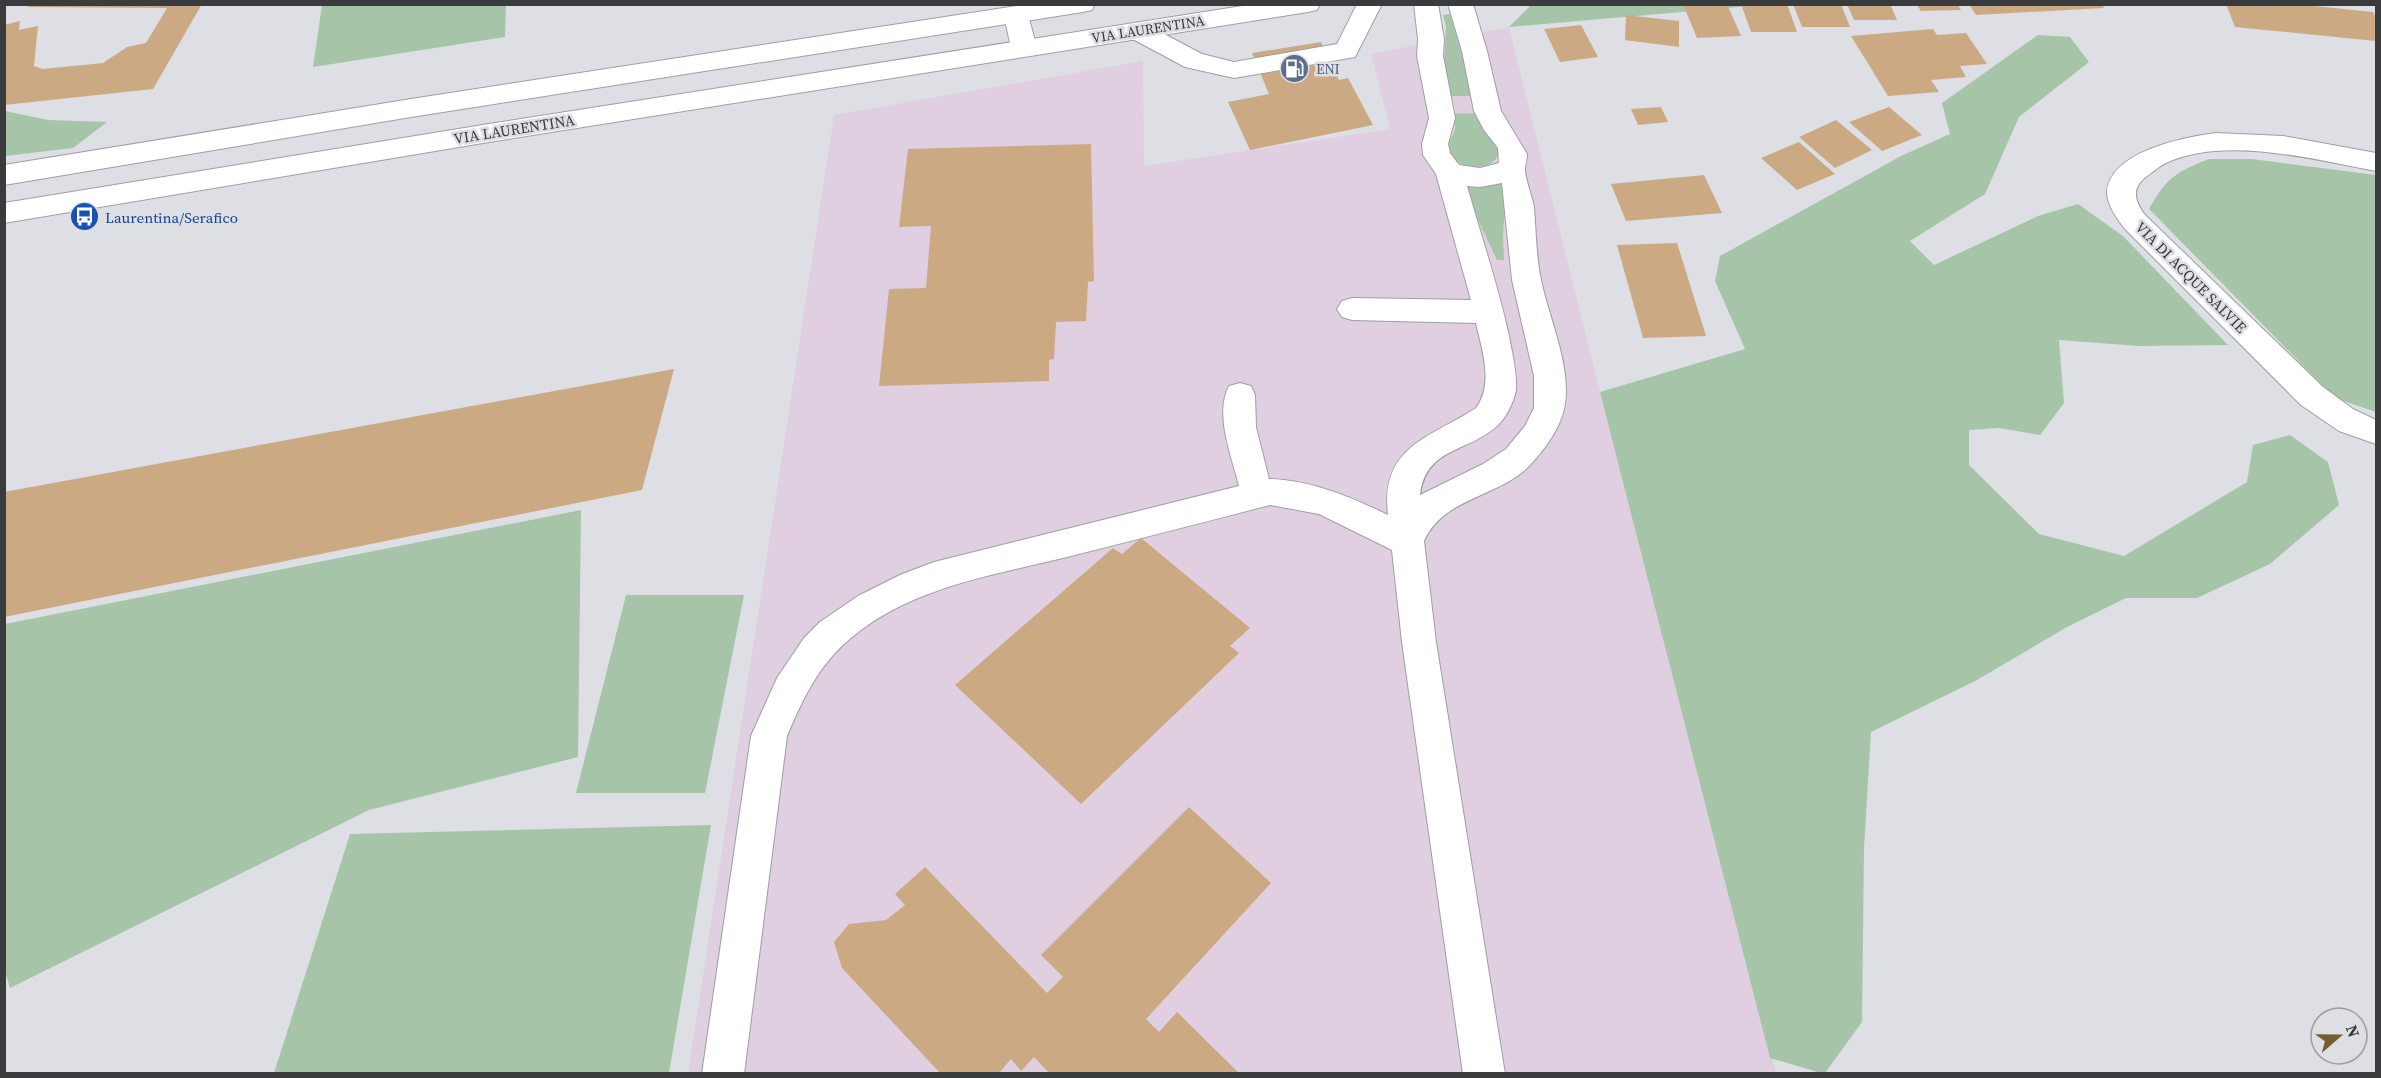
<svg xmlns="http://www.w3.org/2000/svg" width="2381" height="1078" viewBox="0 0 2381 1078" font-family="'Source Serif 4',serif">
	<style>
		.commercial { fill: #dfcfe1 }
		.green { fill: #a6c5a8 }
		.building { fill: #cbaa83 }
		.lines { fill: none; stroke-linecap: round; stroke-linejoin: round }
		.minor-casing { stroke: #9d9fa4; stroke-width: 2 }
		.major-casing { stroke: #9d9fa4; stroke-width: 2 }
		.minor { fill: #fff; fill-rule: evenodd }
		.major { fill: #fff; fill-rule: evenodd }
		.labels { text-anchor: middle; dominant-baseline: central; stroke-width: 5; stroke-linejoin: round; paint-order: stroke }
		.far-street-label { font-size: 14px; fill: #3a3b3d; stroke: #dddfe4 }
		.far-service-label { font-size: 14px; fill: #4e5e75; stroke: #dddfe4; text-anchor: start }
		.street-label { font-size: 15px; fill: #3a3b3d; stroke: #dddfe4 }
		.transit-label { font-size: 15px; fill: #164399; stroke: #dddfe4; text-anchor: start }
	</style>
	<rect width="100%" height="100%" fill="#dddfe4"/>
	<polygon class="commercial" points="1509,27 1600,392 1776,1073 688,1074 834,115 1143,61 1144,166 1390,129 1371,54"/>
	<g class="green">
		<polygon points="322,5 506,5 505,37 313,67"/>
		<polygon points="1537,5 1762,5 1509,27 1530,6"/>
		<polygon points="1450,14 1474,96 1447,96 1444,66 1446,26 1443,15"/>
		<polygon points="2038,35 2070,37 2089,62 2019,117 1985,194 1910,241 1934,265 2038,216 2078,204 2123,236 2228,345 2139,346 2059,340 2064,403 2040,435 1999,428 1969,430 1969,465 2039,534 2124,556 2247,482 2253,445 2290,435 2328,462 2339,505 2270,564 2197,598 2126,598 2067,627 1977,680 1871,732 1864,848 1862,1022 1825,1073 1821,1073 1770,1058 1600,392 1745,349 1715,281 1720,256 1901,156 1950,134 1942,103"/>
		<polygon points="5,111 48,120 107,122 73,148 5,156"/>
		<path d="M1478 113C1480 119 1481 126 1484 131 1489 138 1496 142 1498 150 1500 173 1454 172 1448 150 1446 141 1455 136 1455 128 1455 123 1453 118 1451 114Z"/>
		<path d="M2209 159H2252L2376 175V412L2335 398 2149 209C2167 177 2176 172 2209 159Z"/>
		<polygon points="1506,183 1503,236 1504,260 1497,260 1462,186 1477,188"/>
		<polygon points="581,510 578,757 369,810 10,988 4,968 5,624"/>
		<polygon points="626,595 744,595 705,793 576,793"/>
		<polygon points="711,825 669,1073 274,1073 350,834"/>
	</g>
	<g class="building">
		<polygon points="29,4 202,4 153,89 4,105 4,25 20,21 19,30 38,26 34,66 43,69 103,63 127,47 146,43 167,8 27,7"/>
		<polygon points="1683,4 1727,4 1741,36 1697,38"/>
		<polygon points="1741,4 1787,4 1797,32 1751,32"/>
		<polygon points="1793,4 1841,4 1850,27 1802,27"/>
		<polygon points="1847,4 1890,4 1897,20 1854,20"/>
		<polygon points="1969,4 2102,4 2104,8 1976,15"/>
		<polygon points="2226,4 2295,4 2373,12 2376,18 2376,41 2235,27"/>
		<polygon points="1917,5 1958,5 1961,10 1921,11"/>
		<polygon points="1626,15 1679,21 1679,47 1625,40"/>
		<polygon points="1581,25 1598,57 1560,62 1544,29"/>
		<polygon points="1933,29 1937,35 1966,33 1987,64 1960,66 1966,77 1931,80 1939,92 1888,96 1851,36"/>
		<polygon points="1321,42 1339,80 1348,78 1373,125 1250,150 1228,102 1269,94 1252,53"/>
		<polygon points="1661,107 1668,122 1638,125 1631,109"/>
		<polygon points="1889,107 1922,135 1882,151 1849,122"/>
		<polygon points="1836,120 1872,150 1835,168 1799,137"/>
		<polygon points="1799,142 1835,174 1797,190 1761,158"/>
		<polygon points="1091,144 1094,281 1088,282 1086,321 1056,322 1054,359 1049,360 1049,381 879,386 889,289 926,288 931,226 899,227 908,149"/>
		<polygon points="1704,175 1722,213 1626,221 1611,184"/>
		<polygon points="1677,243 1706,336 1643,338 1617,245"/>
		<polygon points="674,369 642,490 4,617 4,492"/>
		<polygon points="1141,538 1250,628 1230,646 1239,653 1081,804 955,685 1113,548 1122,554"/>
		<polygon points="1189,807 1271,883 1146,1019 1159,1032 1177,1012 1240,1074 1050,1074 1034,1057 1021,1071 1011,1059 998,1074 941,1074 842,968 834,942 849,924 886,920 905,905 895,894 925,867 1047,993 1063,977 1041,955"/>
	</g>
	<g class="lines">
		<defs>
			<g id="minor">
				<polygon points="1357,4 1382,4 1355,57 1234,78 1185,67 1129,37 1125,31 1129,25 1138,23 1147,25 1202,54 1234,62 1337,44"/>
				<path d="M1414 4H1438L1444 39 1443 56 1455 118 1448 144 1450 153 1459 165 1480 168 1499 163 1498 148 1484 130 1474 111 1462 51 1448 4H1473L1487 51 1501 111 1527 154C1527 159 1526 163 1525 167 1524 176 1532 196 1534 207 1536 231 1536 256 1541 280 1549 319 1573 369 1564 409 1560 428 1545 449 1532 463 1501 498 1444 496 1424 541L1436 642 1505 1074H1463L1402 642 1392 550 1319 514 1270 505C1202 523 1134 540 1067 557 990 576 905 588 844 644 816 670 802 701 787 736L744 1074H702L751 736 777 678 804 638 820 622 858 596 900 575 934 562 1239 486C1232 457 1214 415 1229 386L1240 383 1251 386 1255 395 1256 427 1269 479C1311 480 1351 497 1388 515 1380 446 1430 438 1476 408 1494 384 1482 350 1476 323L1352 320 1342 317 1337 309 1342 301 1352 298 1471 300 1436 174 1423 155 1422 144 1429 118 1417 56 1418 39ZM1502 183 1512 280 1534 376V408L1525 426 1506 449 1483 464 1420 495C1426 447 1467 453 1497 426 1506 418 1514 402 1516 390 1517 372 1512 353 1509 336 1498 285 1481 236 1467 186L1480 187Z"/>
				<polygon points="1016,7 1025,9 1028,15 1037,48 1033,54 1024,56 1015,54 1011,48 1004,15 1007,9"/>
				<path d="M2216 133 2283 136 2376 153V171C2315 160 2225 135 2166 163 2159 166 2153 172 2147 176 2131 188 2134 200 2145 215L2323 387 2353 409 2376 420V444L2339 431 2301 405 2125 229C2117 219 2107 205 2107 192 2110 151 2185 137 2216 133Z"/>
			</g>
			<g id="major">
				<polygon points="1029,4 1095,4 1092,10 1083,12 411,117 4,185 4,165 411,99"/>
				<polygon points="1255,4 1320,4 1317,10 1308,12 489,142 4,223 4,203 489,124"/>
			</g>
		</defs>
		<use href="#minor" class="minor-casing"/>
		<use href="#major" class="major-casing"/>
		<use href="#minor" class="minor"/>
		<use href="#major" class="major"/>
	</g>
	<defs>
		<symbol id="fuel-disc" viewBox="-11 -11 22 22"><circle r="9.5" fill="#5c6f8a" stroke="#dddfe4"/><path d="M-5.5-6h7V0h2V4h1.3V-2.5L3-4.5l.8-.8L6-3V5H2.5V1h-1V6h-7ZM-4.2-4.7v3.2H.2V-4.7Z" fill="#fff"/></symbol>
		<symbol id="bus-disc" viewBox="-11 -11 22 22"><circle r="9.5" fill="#1a4fb4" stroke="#dddfe4"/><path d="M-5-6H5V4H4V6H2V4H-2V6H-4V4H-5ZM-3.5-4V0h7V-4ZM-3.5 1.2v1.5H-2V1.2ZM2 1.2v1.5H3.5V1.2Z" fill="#fff"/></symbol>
	</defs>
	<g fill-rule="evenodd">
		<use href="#fuel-disc" x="1278" y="52" width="33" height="33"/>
		<use href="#bus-disc" x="68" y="200" width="33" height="33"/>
	</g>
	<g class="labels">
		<g class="far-street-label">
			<text transform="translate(1148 29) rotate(-9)">VIA LAURENTINA</text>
		</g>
		<g class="far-service-label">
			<text x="1316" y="69">ENI</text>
		</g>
		<g class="street-label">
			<text transform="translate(514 129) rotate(-9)">VIA LAURENTINA</text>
			<text transform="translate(2191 277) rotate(45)">VIA DI ACQUE SALVIE</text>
		</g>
		<g class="transit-label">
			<text x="105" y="217">Laurentina/Serafico</text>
		</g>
	</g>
	<rect width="2381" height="1078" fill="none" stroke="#3a3b3d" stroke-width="12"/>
	<g transform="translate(2339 1036) rotate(70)"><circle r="28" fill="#dddfe4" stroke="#9c9da1" stroke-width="1.5"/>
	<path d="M0-4.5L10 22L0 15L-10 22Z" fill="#745e2e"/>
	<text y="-9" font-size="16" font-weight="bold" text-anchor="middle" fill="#3a3b3d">N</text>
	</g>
</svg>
